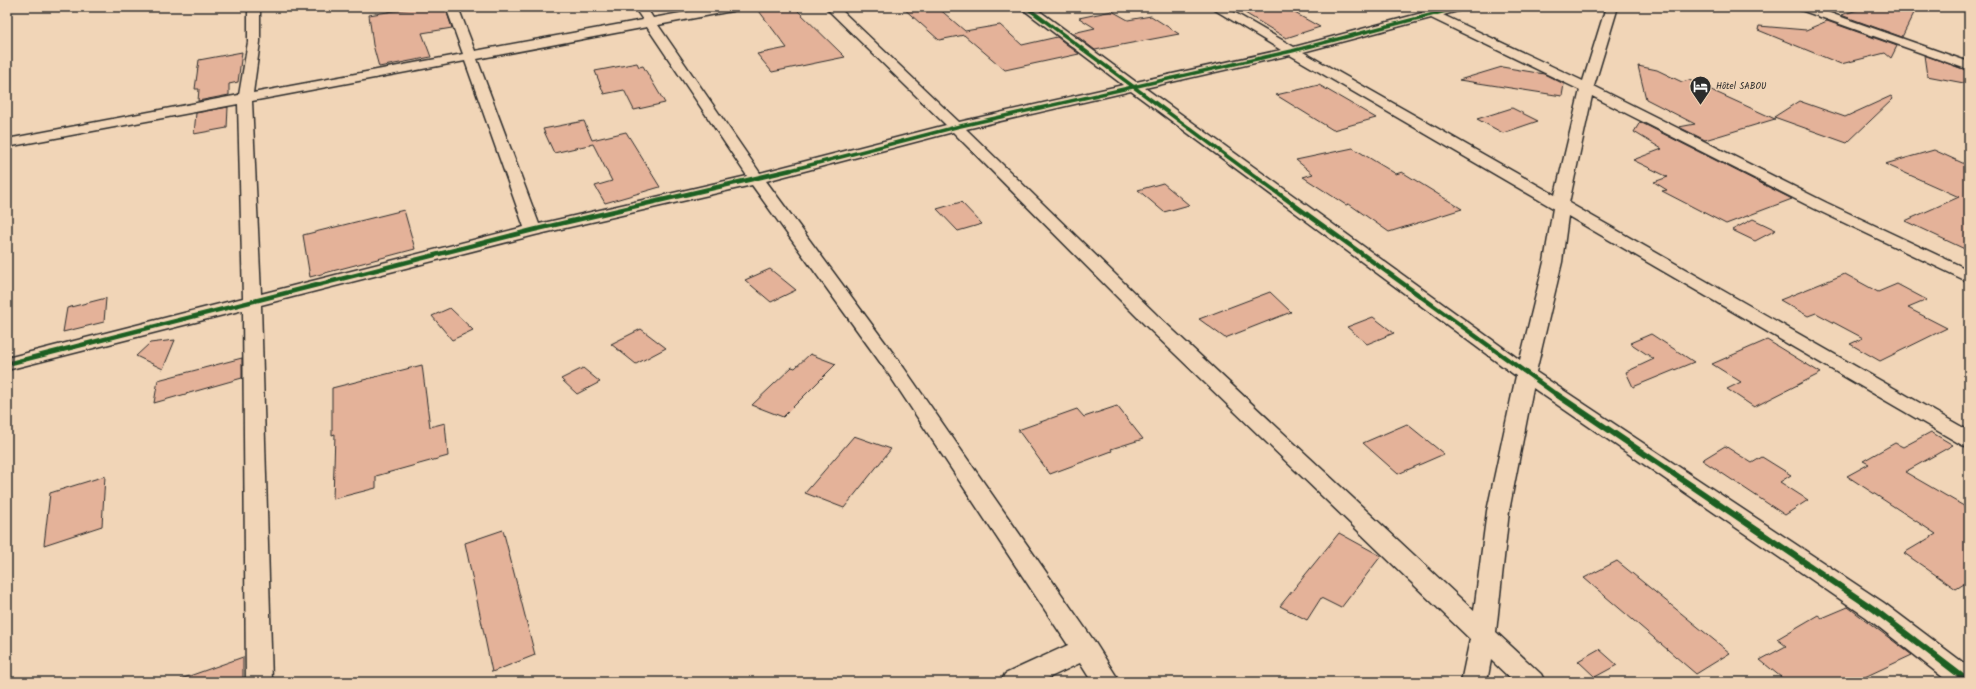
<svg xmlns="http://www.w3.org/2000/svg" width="1976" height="689" viewBox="0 0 1976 689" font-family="Kalam,sans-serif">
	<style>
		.building { fill: #e4b299; stroke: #2b2b2b }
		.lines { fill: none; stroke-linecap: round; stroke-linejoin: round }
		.minor-casing { stroke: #2b2b2b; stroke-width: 3 }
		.minor { fill: #f1d5b7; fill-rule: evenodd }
		.cycleway-far2-casing { stroke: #f1d5b7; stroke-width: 5.5 }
		.cycleway-far1-casing { stroke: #f1d5b7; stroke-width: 7 }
		.cycleway-casing { stroke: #f1d5b7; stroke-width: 8 }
		.cycleway-far2 { stroke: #1b5e20; stroke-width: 3.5 }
		.cycleway-far1 { stroke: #1b5e20; stroke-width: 4.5 }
		.cycleway { stroke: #1b5e20; stroke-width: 6 }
		.labels { text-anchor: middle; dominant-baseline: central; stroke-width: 3; stroke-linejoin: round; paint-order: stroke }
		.far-poi-label { font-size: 9px; fill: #2b2b2b; stroke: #f1d5b7; text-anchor: start }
	</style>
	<rect width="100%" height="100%" fill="#f1d5b7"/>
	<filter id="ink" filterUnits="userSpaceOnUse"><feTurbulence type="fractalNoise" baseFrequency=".025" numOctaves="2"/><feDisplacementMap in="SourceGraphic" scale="8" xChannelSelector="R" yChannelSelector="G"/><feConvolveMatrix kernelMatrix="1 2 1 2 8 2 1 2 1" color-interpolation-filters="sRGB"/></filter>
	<g filter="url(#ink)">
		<g class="building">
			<polygon points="419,7 445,7 452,28 422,33 431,57 379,67 373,45 369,15"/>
			<polygon points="756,7 794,7 845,57 772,72 757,54 787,48"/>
			<polygon points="902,7 937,7 965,31 1000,25 1022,45 1057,37 1079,54 1005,70 964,35 939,40"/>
			<polygon points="1272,7 1284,7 1320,27 1286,38 1245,13"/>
			<polygon points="1867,7 1917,7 1902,37 1841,15"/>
			<polygon points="1112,11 1128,20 1151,16 1179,34 1095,50 1073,33 1095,28 1079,18"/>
			<polygon points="1827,21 1897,46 1891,58 1885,53 1841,64 1758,30 1759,26 1806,30"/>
			<polygon points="242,52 238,82 229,84 229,95 198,101 199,89 195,89 199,60"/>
			<polygon points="1924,55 1969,71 1969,84 1927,76"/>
			<polygon points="637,63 639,67 643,66 665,103 634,110 624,90 604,94 595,71"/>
			<polygon points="1638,66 1657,70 1682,82 1689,80 1775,119 1705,140 1679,127 1695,124 1646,99"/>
			<polygon points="1502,67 1544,74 1564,84 1562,96 1459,80"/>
			<polygon points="1319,85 1376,118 1333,130 1276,95"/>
			<polygon points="1891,96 1893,99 1847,143 1774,117 1799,101 1845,117"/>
			<polygon points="228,107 227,128 194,134 196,113"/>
			<polygon points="1512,108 1538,121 1503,133 1477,119"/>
			<polygon points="584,121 592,140 626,132 660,187 605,203 595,186 612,181 593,144 554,153 543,129"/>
			<polygon points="1640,122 1792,199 1726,224 1662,191 1667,190 1654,182 1668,177 1633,160 1662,149 1634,132"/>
			<polygon points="1353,148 1396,174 1402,172 1462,209 1389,232 1349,204 1346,205 1303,177 1313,174 1296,160"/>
			<polygon points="1934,150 1969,166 1969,251 1905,221 1959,197 1885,164"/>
			<polygon points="1163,183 1189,205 1164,212 1138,190"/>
			<polygon points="961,202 982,224 958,231 937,209"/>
			<polygon points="404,210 415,249 310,277 303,235"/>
			<polygon points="1753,219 1776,230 1755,241 1732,230"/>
			<polygon points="770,269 796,290 771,302 745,280"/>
			<polygon points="1845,274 1878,292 1897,284 1927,300 1908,308 1947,328 1880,361 1850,344 1863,338 1816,313 1808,316 1780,300"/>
			<polygon points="1270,292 1291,312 1225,338 1199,319"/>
			<polygon points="106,298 104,322 63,332 67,308"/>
			<polygon points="450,308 473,330 452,340 432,316"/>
			<polygon points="1373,317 1394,333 1367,344 1347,327"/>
			<polygon points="641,329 666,348 636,364 611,344"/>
			<polygon points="1651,334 1694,362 1633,387 1626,372 1654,359 1630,343"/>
			<polygon points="175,340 163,369 136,356 150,343"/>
			<polygon points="1767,340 1821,373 1754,407 1727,389 1741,382 1712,364"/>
			<polygon points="810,354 836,364 783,417 752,405 792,367 795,368"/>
			<polygon points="242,358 242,378 154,403 158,380"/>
			<polygon points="422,365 430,427 445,423 448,456 376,476 376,488 333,499 335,434 332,435 332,388"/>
			<polygon points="583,368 600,382 577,394 561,379"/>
			<polygon points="1117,406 1143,439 1111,449 1112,451 1050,474 1018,430 1077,409 1084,417"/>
			<polygon points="1407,424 1444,454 1398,474 1363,443"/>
			<polygon points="1931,432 1953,445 1905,472 1969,509 1969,581 1956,589 1904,553 1936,534 1847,476 1869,464 1863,461 1895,443 1903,447"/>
			<polygon points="854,436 891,449 844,508 805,493"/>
			<polygon points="1725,446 1752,463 1762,457 1791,475 1780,482 1808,500 1785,515 1702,460"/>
			<polygon points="105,476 102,526 44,545 50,493"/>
			<polygon points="503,530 535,655 492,672 465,543"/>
			<polygon points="1339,533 1381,556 1341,608 1321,598 1307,620 1280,606"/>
			<polygon points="1617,561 1730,653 1696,674 1584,578"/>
			<polygon points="1848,607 1912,655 1854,682 1787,682 1760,660 1786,646 1777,639 1818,615 1822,618"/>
			<polygon points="1599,649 1617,665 1595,677 1578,661"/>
			<polygon points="243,657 243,682 181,682 181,679"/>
		</g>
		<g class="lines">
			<defs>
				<g id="minor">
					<path d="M248 7H260V42L253 93 463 54 446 7H458L475 51 643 20 634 7H646L653 18 713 7H738L732 11 658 25 760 173 946 125 825 7H838L959 122 1123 85 1020 7H1034L1136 82 1281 50 1210 7H1225L1294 47 1422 13 1423 9 1427 8 1433 11 1447 7H1467L1465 9 1443 15 1583 81 1606 7H1618L1594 86 1827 203 1969 270V282L1815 209 1592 96 1569 203 1969 431V447L1962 445 1568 216 1562 262 1536 372 1884 603 1969 667V682H1949L1866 617 1533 388 1509 511 1496 632 1541 674 1545 682H1514L1491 660 1487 682H1461L1470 639 1145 325 953 132 766 181 904 368 1094 641 1120 682H1092L1080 663 1040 682H1001L1005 674 1068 645 890 376 752 185 535 235 261 305 272 682H246L243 310 7 370V358L243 298 238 104 7 147V139L239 95 248 42ZM1431 18 1580 90 1555 195 1303 52ZM647 27 747 176 539 224 477 59ZM1290 55 1553 208 1544 262 1520 360 1145 88ZM465 61 524 227 261 294 252 101ZM1131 91 1516 376 1487 511 1474 611 1159 317 966 129Z"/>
					<polygon points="1796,7 1813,7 1969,62 1969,70 1798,9"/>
				</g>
			</defs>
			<use href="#minor" class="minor-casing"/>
			<use href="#minor" class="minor"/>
			<defs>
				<g id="cycleway-far2">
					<polyline points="1026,7 1247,171"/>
					<polyline points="787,171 956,127 1292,51 1461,7"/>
				</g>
				<g id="cycleway-far1">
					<polyline points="1246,170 1557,395"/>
					<polyline points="7,364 533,230 791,170"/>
				</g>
				<polyline id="cycleway" points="1556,394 1875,610 1969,682"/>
			</defs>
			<use href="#cycleway-far2" class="cycleway-far2-casing"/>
			<use href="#cycleway-far1" class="cycleway-far1-casing"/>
			<use href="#cycleway" class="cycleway-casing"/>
			<use href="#cycleway-far2" class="cycleway-far2"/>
			<use href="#cycleway-far1" class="cycleway-far1"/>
			<use href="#cycleway" class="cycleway"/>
		</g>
	</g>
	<defs>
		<symbol id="hotel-pin" viewBox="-11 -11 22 30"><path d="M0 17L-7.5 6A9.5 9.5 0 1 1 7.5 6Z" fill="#2b2b2b" stroke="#f1d5b7"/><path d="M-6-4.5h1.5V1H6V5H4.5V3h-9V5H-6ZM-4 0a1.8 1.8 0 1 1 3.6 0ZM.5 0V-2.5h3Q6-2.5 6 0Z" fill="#fff"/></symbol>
	</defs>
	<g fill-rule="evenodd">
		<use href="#hotel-pin" x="1688" y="74" width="25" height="34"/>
	</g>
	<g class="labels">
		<g class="far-poi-label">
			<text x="1716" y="86">Hôtel SABOU</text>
		</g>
	</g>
	<rect width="1976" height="689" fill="none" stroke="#f1d5b7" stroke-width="24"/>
	<rect x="12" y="12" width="1952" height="665" fill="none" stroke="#2b2b2b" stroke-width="1.5" filter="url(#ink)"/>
</svg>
